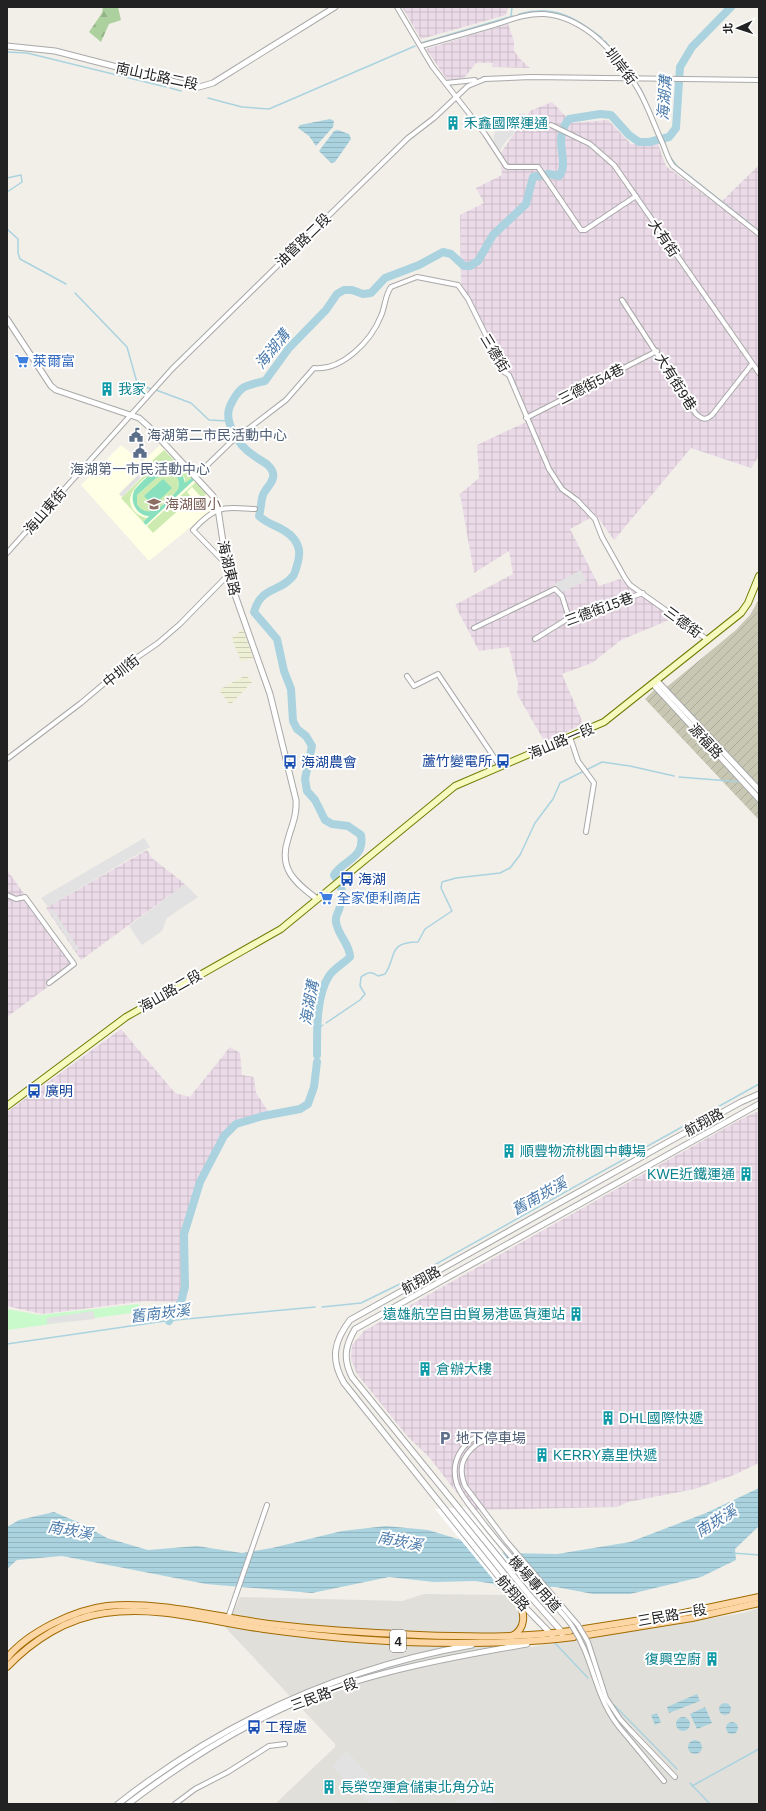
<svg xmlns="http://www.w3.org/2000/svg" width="766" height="1811" viewBox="0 0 766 1811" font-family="Helvetica,'Noto Sans TC',sans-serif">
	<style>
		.industrial { fill: url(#industrial-grid) }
		.education { fill: #ffffe5 }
		.airport { fill: #e1dfda }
		.construction { fill: url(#construction-furrows) }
		.farmland { fill: url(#farmland-rules) }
		.grass { fill: #cdebb0 }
		.forest { fill: url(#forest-firs) }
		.park { fill: #c8facc }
		.pitch { fill: #88e0be; fill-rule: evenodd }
		.parking { fill: #e2e2e2 }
		.water { fill: url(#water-rules) }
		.pier { fill: #fff }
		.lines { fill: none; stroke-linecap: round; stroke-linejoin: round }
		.stream { stroke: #aad3df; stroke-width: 1.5 }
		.river { stroke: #aad3df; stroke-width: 8 }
		.minor-casing { stroke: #a9a9a9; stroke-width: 6 }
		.tertiary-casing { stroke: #a9a9a9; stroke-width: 7 }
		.secondary-casing { stroke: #707d05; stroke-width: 8 }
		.primary-casing { stroke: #a06b00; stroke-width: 8 }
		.minor { stroke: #fff; stroke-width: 4 }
		.tertiary { stroke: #fff; stroke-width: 5 }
		.secondary { stroke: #f7fabf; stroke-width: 6 }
		.primary { stroke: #fcd6a4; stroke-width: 6 }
		.minor-bridge-casing { stroke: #a9a9a9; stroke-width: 6; stroke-linecap: butt }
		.minor-bridge { stroke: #fff; stroke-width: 4 }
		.labels { text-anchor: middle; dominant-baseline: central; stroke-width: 4; stroke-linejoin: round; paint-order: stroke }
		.shield { fill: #fff; stroke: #646464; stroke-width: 1 }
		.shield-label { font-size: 13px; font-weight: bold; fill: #222 }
		.street-label { font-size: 14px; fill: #222; stroke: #fff }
		.culture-label { font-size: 14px; fill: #0d838f; stroke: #fff; text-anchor: start }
		.shop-label { font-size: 14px; fill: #366cbe; stroke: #fff; text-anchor: start }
		.service-label { font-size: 14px; fill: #4e5e75; stroke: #fff; text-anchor: start }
		.education-label { font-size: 14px; fill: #785e54; stroke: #fff; text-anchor: start }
		.transit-label { font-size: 14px; fill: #164399; stroke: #fff; text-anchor: start }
		.water-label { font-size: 15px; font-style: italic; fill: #4a7aab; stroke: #fff }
	</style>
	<defs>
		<pattern id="industrial-grid" width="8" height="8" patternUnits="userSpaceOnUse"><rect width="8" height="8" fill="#ebdbe8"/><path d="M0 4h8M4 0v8" fill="none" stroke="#c9bcc7"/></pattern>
		<pattern id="construction-furrows" width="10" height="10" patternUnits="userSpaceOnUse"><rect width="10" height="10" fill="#c7c7b4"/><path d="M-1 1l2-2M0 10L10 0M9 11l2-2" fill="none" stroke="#abab9a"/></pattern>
		<pattern id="farmland-rules" width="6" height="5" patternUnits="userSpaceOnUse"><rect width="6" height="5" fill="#eef0d5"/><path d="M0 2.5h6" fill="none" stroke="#ccceb7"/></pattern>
		<pattern id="forest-firs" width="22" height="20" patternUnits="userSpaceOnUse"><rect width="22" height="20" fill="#add19e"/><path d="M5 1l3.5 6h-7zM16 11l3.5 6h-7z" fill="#95b388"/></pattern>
		<pattern id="water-rules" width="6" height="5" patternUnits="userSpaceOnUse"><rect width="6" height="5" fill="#aad3df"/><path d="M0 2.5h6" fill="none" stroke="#92b5bf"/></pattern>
	</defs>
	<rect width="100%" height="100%" fill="#f2efe9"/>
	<g class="industrial">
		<polygon points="402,7 508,7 506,15 421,39"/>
		<polygon points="508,24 514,41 514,51 520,59 530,68 492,67 493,63 476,63 464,78 448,81 426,49"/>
		<polygon points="552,102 572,123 608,120 631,144 658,144 666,166 718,205 759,165 759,456 751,468 691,448 614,540 596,515 570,529 599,586 620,579 674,618 621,640 592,663 562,674 583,723 546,744 517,694 518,683 509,647 479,651 455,605 513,574 509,551 474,573 460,494 479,478 477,445 530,420 461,283 460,215 484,203 476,188 502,175 500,154 530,111"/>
		<polygon points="147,850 152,858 185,884 81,960 46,908"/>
		<polygon points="7,870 76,966 7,1017"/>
		<polygon points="121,1029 175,1093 190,1097 230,1047 240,1053 242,1075 254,1077 256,1093 270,1114 236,1124 224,1136 200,1182 184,1234 185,1287 181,1302 145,1301 42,1314 7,1306 7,1112"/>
		<polygon points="759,1111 759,1463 734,1475 695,1489 628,1502 617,1507 470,1510 429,1457 408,1437 357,1374 351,1359 352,1345 364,1331 743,1118"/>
	</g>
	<polygon class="education" points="121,445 142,462 160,445 207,493 214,508 149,561 81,485"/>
	<polygon class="airport" points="424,1594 505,1595 515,1605 521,1618 518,1625 511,1633 504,1634 507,1651 743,1613 759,1608 759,1804 275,1804 335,1747 335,1744 223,1625 232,1614 240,1597 402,1601"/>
	<polygon class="construction" points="759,599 759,820 645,699 655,689 668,686 736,630 750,615"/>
	<g class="farmland">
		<polygon points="243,629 253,658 241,662 232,638"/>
		<polygon points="246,675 252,682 230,705 219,690"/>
	</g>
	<g class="grass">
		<path d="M164 450 192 478 185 484V479L178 469 168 466 159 467C148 476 123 491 132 508 136 514 141 517 147 518L143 522 121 498 145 475 141 471Z"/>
		<path d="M163 472C174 470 181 478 178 489 170 500 149 523 137 504V495Z"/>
		<polygon points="196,482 207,493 202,498 192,487 187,492 192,498 153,533 147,526"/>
	</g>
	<polygon class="forest" points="103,7 118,7 121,20 109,24 101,42 89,32 102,13"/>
	<polygon class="park" points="138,1304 146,1311 7,1330 7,1309 40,1315"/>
	<g class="pitch">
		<path d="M168 466C178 468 183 473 185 483L192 478 194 480 146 525 143 522 149 516C138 516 129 503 134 491 136 487 154 470 159 467 162 466 165 466 168 466ZM163 472C174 470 181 478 178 489 170 500 149 523 137 504V495Z"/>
		<polygon points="163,479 172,488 153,506 144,496"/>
	</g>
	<g class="parking">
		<polygon points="524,113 528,120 505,142 498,154 493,145 496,121"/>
		<polygon points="139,474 142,477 122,497 119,494"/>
		<polygon points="581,570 586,581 562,592 553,585"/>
		<polygon points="144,838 150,847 124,862 48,907 41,898"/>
		<polygon points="185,884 198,897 167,918 162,931 142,945 129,926"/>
		<polygon points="53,909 79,949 76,951 49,911"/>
		<polygon points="93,1311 95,1319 47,1324 47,1318"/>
		<polygon points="346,1751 347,1751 397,1804 370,1804 332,1767"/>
		<polygon points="484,1788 487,1789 490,1792 495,1804 449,1804"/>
	</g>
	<g class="water">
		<polygon points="330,119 334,121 333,127 316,146 309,136 298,128 300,125"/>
		<polygon points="338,130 349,134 351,139 335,162 331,163 319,151 334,131"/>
		<polygon points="759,1488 759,1526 735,1549 736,1560 701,1577 630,1594 593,1594 556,1587 508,1586 475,1581 434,1582 389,1577 312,1593 206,1584 62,1556 17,1560 7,1569 7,1527 19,1520 54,1512 80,1523 107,1538 148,1550 197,1546 242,1553 272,1548 342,1531 386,1526 428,1530 504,1553 557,1554 630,1542 706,1513"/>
		<polygon points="697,1694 700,1701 669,1713 667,1707"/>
		<circle cx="725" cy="1709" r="6"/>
		<polygon points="705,1707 712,1723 697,1729 690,1714"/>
		<polygon points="657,1713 661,1722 655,1725 651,1715"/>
		<circle cx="683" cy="1724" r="7"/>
		<circle cx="732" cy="1728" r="6"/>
		<circle cx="695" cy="1747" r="7"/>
	</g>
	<polygon class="pier" points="465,1507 536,1594 507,1596 435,1509"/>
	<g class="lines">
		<g class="stream">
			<path d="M519 14C553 4 575 17 602 38"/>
			<polyline points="511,17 512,7"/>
			<polyline points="605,41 620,60"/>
			<polyline points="421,43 513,16"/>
			<polyline points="7,52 27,53 166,87"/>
			<polyline points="637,84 641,89"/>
			<polyline points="170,88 181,91"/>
			<polyline points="642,91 645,99"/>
			<polyline points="208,98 242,107 269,109 415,46"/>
			<polyline points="654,119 665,145"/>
			<polyline points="670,157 677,166 759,231"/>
			<polyline points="7,178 21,175 22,182 7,192"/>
			<polyline points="7,229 18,239 18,253 20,259 66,284"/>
			<polyline points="75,293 127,347 136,379 141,386 152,389"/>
			<polyline points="156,390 191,403 209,420 229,421"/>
			<polyline points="679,777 742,782"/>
			<path d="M326 1023 360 1000 365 994 360 986 361 977C368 972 371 971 378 976L385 974C397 957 387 942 418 942L425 929 452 911 441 888 442 882 456 878 500 873 510 868 520 855 535 823 553 799 560 783 602 762 630 766 674 776"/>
			<polyline points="317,1029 323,1025"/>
			<polyline points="322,1307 361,1303 402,1283 759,1084"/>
			<polyline points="7,1344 165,1321 315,1307"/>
			<polyline points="733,1553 759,1555"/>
			<polyline points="495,1584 499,1588"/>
			<polyline points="554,1642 588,1678"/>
			<polyline points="614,1705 677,1769"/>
			<polyline points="690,1783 710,1804"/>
			<polyline points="692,1786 759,1749"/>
		</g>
		<g class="river">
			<path d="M317 1055C317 1033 316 995 329 976 333 969 344 963 350 957 350 944 338 936 336 922 335 918 337 914 339 910 344 892 344 890 334 875 344 859 365 859 361 835L348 826 332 824 325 820 315 800 307 791 305 779 312 746 306 736 297 729 293 721 291 689 284 671 277 639 254 612C261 586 280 593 293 576 296 572 296 567 298 562 300 553 300 547 294 539 285 527 269 526 259 516 261 509 261 500 263 495 266 487 275 482 273 473 270 463 260 461 253 455 239 446 223 422 230 406 240 385 245 386 265 381L289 348 326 310 337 294 344 290H352L363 294 371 293 385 278 419 265 443 252 451 254 464 266H470L478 261 493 235 526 204 533 177 549 174 559 176C571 161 551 141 569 119L600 114 611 115 629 135 639 142H649L669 137 676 128 680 67 692 47 731 7"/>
			<polyline points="169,1321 181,1302 185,1287 184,1234 200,1182 224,1136 236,1124 263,1116 300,1109 308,1104 314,1087 317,1062"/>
		</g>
		<defs>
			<g id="minor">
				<polyline points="397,7 432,66 485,134 506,166 508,167 538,167 581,230 585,230 636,196"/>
				<path d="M421 46C445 39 469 32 494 25 510 20 527 13 544 14 586 17 619 56 638 89 648 106 654 125 662 142 666 151 667 158 673 166L759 234"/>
				<polyline points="484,79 531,77 759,80"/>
				<polyline points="446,83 475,80"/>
				<polyline points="551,125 590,144 614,165 759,373"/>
				<path d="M622 300 696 414C702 419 705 421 712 415L752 364"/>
				<polyline points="526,418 657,351"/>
				<path d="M195 477 231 442 286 400 314 368C342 371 371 341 381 316 385 307 385 295 391 287L417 277 458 285 468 299 504 372 509 375 549 469 562 489 577 500 595 519 602 537 625 578 630 585 708 640"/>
				<polyline points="7,553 172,369 408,138 434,118 468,86 485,79"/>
				<path d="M225 563 193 530C216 505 223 507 255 509"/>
				<polyline points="474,628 555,589 562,596 569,618"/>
				<polyline points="535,639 569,618 643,593"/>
				<polyline points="407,676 414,686 438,674 500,766"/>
				<polyline points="570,737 578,761 594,783 586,832"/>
				<polyline points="7,759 81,703 126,665 158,643 180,624 228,575"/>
				<polyline points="7,895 16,899 25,897 74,964 49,983"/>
				<polyline points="471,1440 480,1435 488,1434"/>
				<polyline points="477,1444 483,1441 488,1434"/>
				<polyline points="228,1618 267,1505"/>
				<polyline points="630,1730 675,1777"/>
				<polyline points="625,1734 664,1781"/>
				<polyline points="175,1804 195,1789 228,1772 269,1746 285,1744"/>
			</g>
			<g id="tertiary">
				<polyline points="7,46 55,51 179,83 199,87 213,83 335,7"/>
				<path d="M7 319 51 386 56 390 139 418 148 426 213 496 218 509 228 575 270 694 296 800C297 815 292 825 288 839 278 869 295 882 317 899"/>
				<polyline points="657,681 759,790"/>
				<polyline points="653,684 759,799"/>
				<path d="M552 1635 514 1596 344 1383C330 1359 334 1341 350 1320L670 1141 741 1102 759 1094"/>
				<path d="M562 1635V1632L530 1596 352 1377C343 1359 345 1346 355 1329L759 1104"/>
				<path d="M118 1804C222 1722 341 1668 472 1645"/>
				<path d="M128 1804C182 1763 241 1725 304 1699 376 1671 452 1657 527 1644"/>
			</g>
			<polyline id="secondary" points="7,1106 126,1017 281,929 455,786 604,722 741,613 748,603 759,576"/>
			<g id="primary">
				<polyline points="584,1629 679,1614 759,1597"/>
				<polyline points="587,1635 692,1618 759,1603"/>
				<path d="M512 1636C526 1629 525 1614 519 1601"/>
				<path d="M7 1658C28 1632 74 1610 107 1606 160 1601 216 1617 269 1624 319 1630 369 1633 419 1635 470 1637 520 1638 570 1631"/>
				<path d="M7 1667C33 1640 67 1618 105 1613 158 1605 212 1622 264 1629 329 1638 394 1643 459 1643 498 1643 535 1642 574 1637"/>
			</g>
		</defs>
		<use href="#minor" class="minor-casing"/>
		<use href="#tertiary" class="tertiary-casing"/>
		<use href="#secondary" class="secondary-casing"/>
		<use href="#primary" class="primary-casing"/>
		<use href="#minor" class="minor"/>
		<use href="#tertiary" class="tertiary"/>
		<use href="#secondary" class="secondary"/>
		<use href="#primary" class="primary"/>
		<defs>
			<g id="minor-bridge">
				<path d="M471 1440C457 1451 451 1467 457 1485 462 1498 473 1509 481 1520 500 1545 521 1568 542 1592 552 1603 564 1614 572 1626 596 1662 593 1699 625 1734"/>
				<path d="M477 1444C462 1456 458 1468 465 1486L507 1542 578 1625 588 1642 606 1698 620 1719 630 1730"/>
			</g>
		</defs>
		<use href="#minor-bridge" class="minor-bridge-casing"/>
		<use href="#minor-bridge" class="minor-bridge"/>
	</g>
	<defs>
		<symbol id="building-bare" viewBox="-9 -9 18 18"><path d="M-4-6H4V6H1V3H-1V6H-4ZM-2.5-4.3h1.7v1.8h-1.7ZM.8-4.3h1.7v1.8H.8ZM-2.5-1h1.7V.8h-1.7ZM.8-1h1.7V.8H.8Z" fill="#0f9aa8" stroke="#fff" stroke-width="2.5" paint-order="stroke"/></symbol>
		<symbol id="supermarket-bare" viewBox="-9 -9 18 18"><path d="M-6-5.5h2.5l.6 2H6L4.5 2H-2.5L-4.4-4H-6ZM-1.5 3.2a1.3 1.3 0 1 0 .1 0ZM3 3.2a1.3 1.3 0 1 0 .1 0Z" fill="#3f7fe0" stroke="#fff" stroke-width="2.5" paint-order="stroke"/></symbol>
		<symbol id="civic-bare" viewBox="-9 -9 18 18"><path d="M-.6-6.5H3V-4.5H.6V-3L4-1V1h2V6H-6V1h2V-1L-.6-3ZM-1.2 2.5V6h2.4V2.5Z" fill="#5c6f8a" stroke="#fff" stroke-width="2.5" paint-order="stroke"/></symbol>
		<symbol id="school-bare" viewBox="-9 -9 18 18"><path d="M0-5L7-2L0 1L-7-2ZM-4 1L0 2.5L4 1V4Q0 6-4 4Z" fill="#8d6e63" stroke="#fff" stroke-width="2.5" paint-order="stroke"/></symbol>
		<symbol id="bus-bare" viewBox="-9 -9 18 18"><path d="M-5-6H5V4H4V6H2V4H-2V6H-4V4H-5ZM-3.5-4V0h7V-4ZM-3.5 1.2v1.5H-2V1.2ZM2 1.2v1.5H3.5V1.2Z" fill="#1a4fb4" stroke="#fff" stroke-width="2.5" paint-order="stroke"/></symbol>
		<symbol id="parking-bare" viewBox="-9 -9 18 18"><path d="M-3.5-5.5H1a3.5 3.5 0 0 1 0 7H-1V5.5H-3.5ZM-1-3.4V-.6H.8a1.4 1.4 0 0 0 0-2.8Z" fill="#5c6f8a" stroke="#fff" stroke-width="2.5" paint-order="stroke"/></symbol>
	</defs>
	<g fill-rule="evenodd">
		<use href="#building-bare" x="443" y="113" width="20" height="20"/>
		<use href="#supermarket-bare" x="12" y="351" width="20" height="20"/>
		<use href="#building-bare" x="97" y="379" width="20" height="20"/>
		<use href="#civic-bare" x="126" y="425" width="20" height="20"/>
		<use href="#civic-bare" x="130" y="441" width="20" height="20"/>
		<use href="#school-bare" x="144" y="494" width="20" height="20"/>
		<use href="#bus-bare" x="493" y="751" width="20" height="20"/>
		<use href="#bus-bare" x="280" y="752" width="20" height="20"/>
		<use href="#bus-bare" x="337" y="869" width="20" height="20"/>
		<use href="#supermarket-bare" x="316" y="888" width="20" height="20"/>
		<use href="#bus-bare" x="24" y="1081" width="20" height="20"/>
		<use href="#building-bare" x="499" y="1141" width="20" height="20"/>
		<use href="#building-bare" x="736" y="1164" width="20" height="20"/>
		<use href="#building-bare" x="566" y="1304" width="20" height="20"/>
		<use href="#building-bare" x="415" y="1359" width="20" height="20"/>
		<use href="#building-bare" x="598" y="1408" width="20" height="20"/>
		<use href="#parking-bare" x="435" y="1428" width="20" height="20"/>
		<use href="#building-bare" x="532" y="1445" width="20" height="20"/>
		<use href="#building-bare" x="702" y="1649" width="20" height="20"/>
		<use href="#bus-bare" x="244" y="1717" width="20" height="20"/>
		<use href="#building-bare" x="319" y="1777" width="20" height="20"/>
	</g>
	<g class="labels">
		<rect class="shield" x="390" y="1630" width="16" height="22" rx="3"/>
		<g class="shield-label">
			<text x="398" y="1641">4</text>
		</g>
		<g class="street-label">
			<text transform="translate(621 66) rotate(53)">圳岸街</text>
			<text transform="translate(157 76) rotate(12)">南山北路二段</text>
			<text transform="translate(664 238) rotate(56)">大有街</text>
			<text transform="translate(303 240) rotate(-44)">油管路二段</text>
			<text transform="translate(495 353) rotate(59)">三德街</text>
			<text transform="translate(676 382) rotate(58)">大有街9巷</text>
			<text transform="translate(591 384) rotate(-27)">三德街54巷</text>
			<text transform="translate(45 511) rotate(-49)">海山東街</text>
			<text transform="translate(229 568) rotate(77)">海湖東路</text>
			<text transform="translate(599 609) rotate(-20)">三德街15巷</text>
			<text transform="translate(683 622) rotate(36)">三德街</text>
			<text transform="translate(121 671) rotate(-39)">中圳街</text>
			<text transform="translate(561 741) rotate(-23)">海山路一段</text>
			<text transform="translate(706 741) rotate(47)">源福路</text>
			<text transform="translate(170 991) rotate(-30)">海山路二段</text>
			<text transform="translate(704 1122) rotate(-29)">航翔路</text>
			<text transform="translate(421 1280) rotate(-29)">航翔路</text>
			<text transform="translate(535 1584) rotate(48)">機場專用道</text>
			<text transform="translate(513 1593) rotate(49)">航翔路</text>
			<text transform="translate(672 1615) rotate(-10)">三民路一段</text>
			<text transform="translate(324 1694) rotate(-20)">三民路一段</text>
		</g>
		<g class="culture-label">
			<text x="464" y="123">禾鑫國際運通</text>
			<text x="118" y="389">我家</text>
			<text x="520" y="1151">順豐物流桃園中轉場</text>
			<text x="735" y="1174" text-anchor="end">KWE近鐵運通</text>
			<text x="565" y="1314" text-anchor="end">遠雄航空自由貿易港區貨運站</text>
			<text x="436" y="1369">倉辦大樓</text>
			<text x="619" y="1418">DHL國際快遞</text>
			<text x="553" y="1455">KERRY嘉里快遞</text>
			<text x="701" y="1659" text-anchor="end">復興空廚</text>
			<text x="340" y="1787">長榮空運倉儲東北角分站</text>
		</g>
		<g class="shop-label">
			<text x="33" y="361">萊爾富</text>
			<text x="337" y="898">全家便利商店</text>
		</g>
		<g class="service-label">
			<text x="147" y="435">海湖第二市民活動中心</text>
			<text x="140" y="469" text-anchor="middle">海湖第一市民活動中心</text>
			<text x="456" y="1438">地下停車場</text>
		</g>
		<g class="education-label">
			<text x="165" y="504">海湖國小</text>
		</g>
		<g class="transit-label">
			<text x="492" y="761" text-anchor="end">蘆竹變電所</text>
			<text x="301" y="762">海湖農會</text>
			<text x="358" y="879">海湖</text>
			<text x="45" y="1091">廣明</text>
			<text x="265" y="1727">工程處</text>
		</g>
		<g class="water-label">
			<text transform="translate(664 98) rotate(-86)">海湖溝</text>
			<text transform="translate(272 349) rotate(-51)">海湖溝</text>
			<text transform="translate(309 1003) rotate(-80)">海湖溝</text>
			<text transform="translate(539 1196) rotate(-29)">舊南崁溪</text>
			<text transform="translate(160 1313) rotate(-7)">舊南崁溪</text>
			<text transform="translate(716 1521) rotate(-32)">南崁溪</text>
			<text transform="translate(70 1530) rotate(10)">南崁溪</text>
			<text transform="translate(400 1541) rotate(11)">南崁溪</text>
		</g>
	</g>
	<rect width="766" height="1811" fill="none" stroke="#222222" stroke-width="16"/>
	<g transform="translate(738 28) rotate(267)" stroke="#ffffff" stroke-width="3" paint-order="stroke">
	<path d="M0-3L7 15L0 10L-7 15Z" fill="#222222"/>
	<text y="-6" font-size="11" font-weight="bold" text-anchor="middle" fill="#222222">北</text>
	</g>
</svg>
